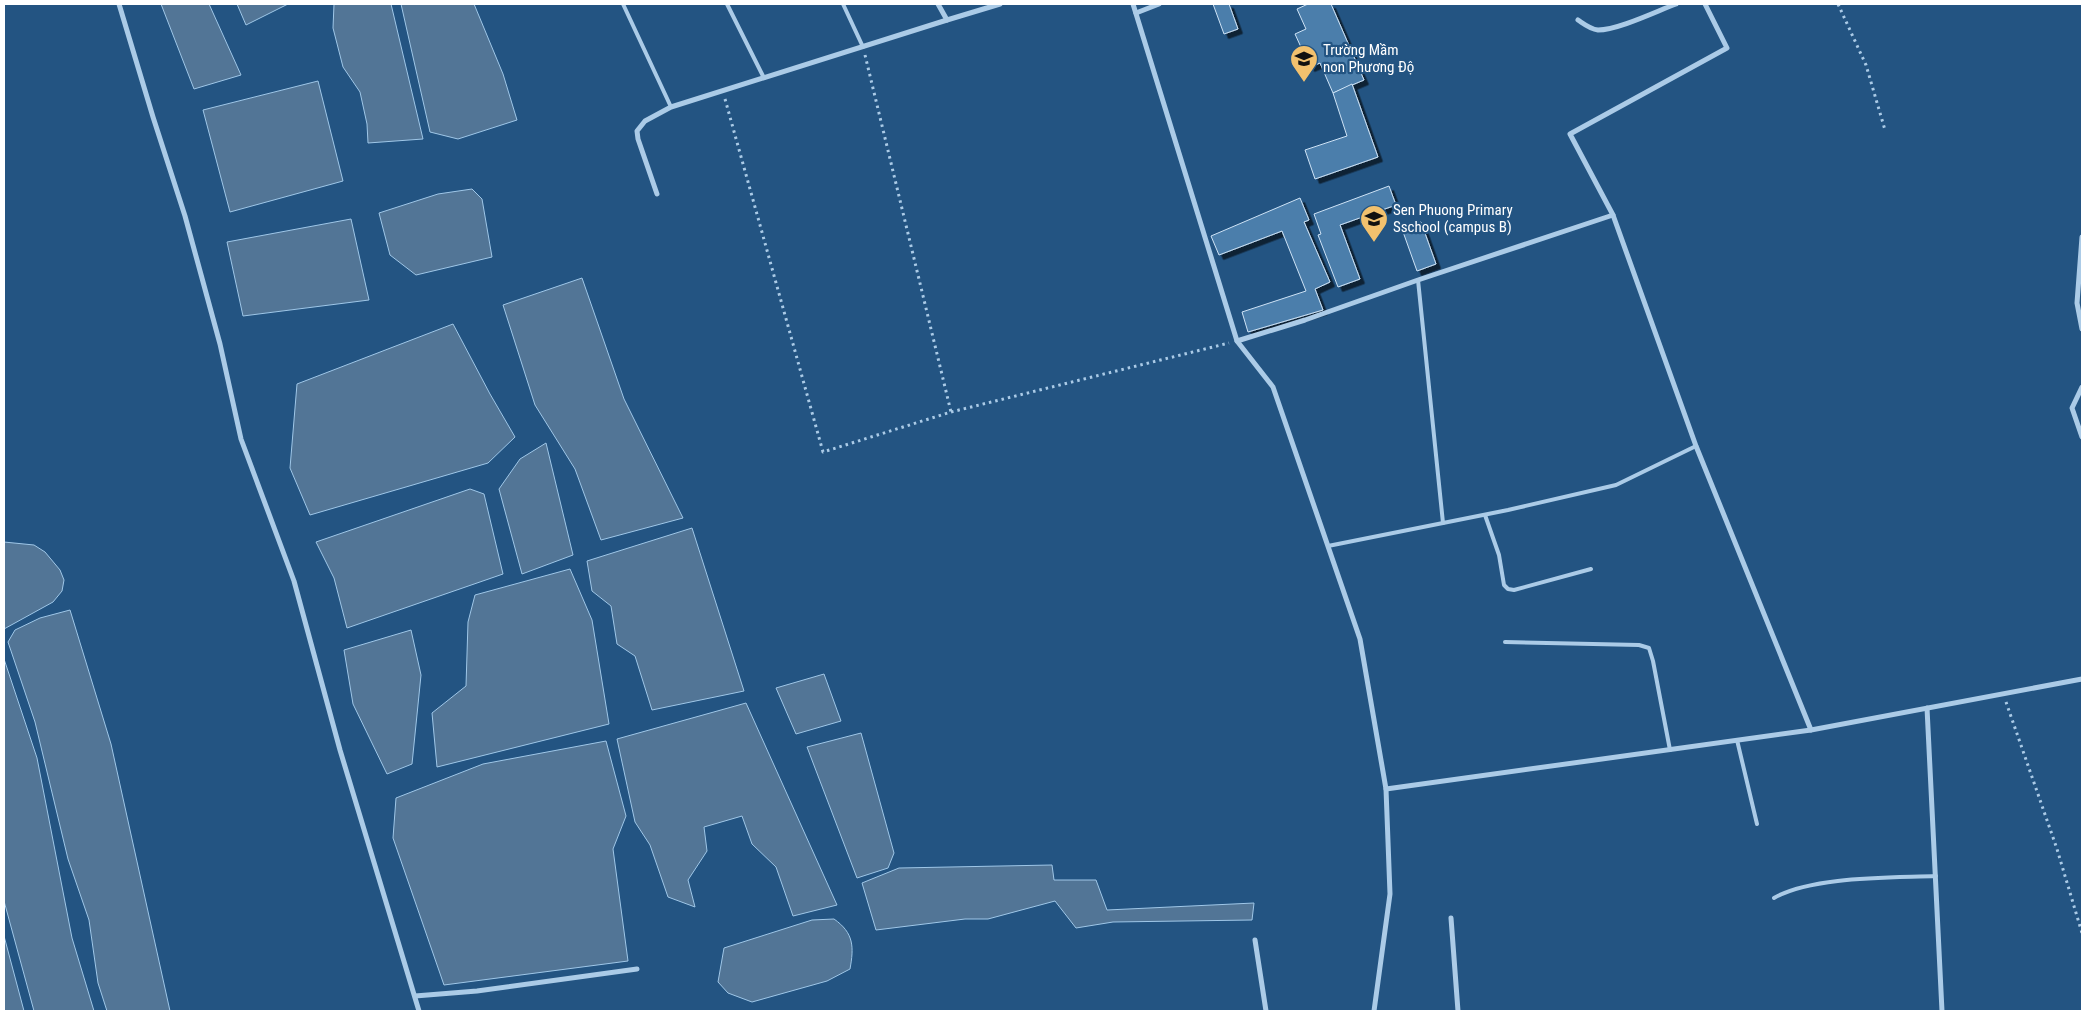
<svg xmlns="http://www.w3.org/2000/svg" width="2086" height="1015" viewBox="0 0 2086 1015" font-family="'Roboto Condensed',sans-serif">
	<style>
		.water { fill: #527596; stroke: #9fc7e8 }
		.building { fill: #4b7eab; stroke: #cee3f6; filter: url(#shadow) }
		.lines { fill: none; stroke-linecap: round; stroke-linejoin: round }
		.path { stroke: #abcbe7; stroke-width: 3; stroke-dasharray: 2.5 4; stroke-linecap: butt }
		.lane { stroke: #abcbe7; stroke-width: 4 }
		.street { stroke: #abcbe7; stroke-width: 5 }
		.labels { text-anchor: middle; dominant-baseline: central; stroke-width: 4.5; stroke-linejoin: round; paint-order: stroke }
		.poi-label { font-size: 15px; fill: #fff; stroke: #235482; text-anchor: start }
	</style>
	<defs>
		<filter id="shadow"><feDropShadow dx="4.5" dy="4.5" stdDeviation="0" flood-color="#0009"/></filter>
	</defs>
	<rect width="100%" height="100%" fill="#235482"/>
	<g class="water">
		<polygon points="161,4 209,4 241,75 194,89"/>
		<polygon points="237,4 288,4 246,25"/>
		<polygon points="334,4 391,4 423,139 368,143 367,124 360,92 343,67 333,28"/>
		<polygon points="401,4 474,4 503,74 517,120 458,139 430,132"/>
		<polygon points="318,81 343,181 230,212 203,110"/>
		<polygon points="472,189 482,199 492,257 416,275 390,255 379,213 438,194"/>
		<polygon points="351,219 369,300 243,316 227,242"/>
		<polygon points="582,278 624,399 683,518 601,540 575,469 535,405 503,305"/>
		<polygon points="453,324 490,394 515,437 488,463 310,515 290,468 297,384"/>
		<polygon points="546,443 573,555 522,574 499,489 520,459"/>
		<polygon points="470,489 484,494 503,574 347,628 334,578 316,542"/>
		<polygon points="692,528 744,691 652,710 635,656 617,644 611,606 592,591 587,561"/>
		<polygon points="4,542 34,545 45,552 60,570 64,580 62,591 53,602 4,629"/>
		<polygon points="570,569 592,620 609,724 437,767 432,713 466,686 468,622 475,595"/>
		<polygon points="70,610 111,744 170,1011 107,1011 98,983 89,920 68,859 35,722 8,642 15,630 40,618"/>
		<polygon points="411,630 421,675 412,764 387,774 353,704 344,650"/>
		<polygon points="4,659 37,758 72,938 94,1011 34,1011 4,901"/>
		<polygon points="824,674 841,721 796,734 776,688"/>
		<polygon points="746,703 837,905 793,916 776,867 752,844 742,816 704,827 707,851 688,880 695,907 668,897 650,845 635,822 617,739"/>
		<polygon points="861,733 894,853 888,868 857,878 807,747"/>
		<polygon points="606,741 626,816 613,849 628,961 444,985 393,838 396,798 483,764"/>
		<polygon points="1052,865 1054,880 1096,880 1107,910 1254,903 1252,920 1113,922 1076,928 1055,901 988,919 965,919 876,930 862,883 899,868"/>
		<path d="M834 919C854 933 854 947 850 969L827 981 752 1002 728 993 718 982 724 948 812 920Z"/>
		<polygon points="4,936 24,1011 4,1011"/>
	</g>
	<g class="building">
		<polygon points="1213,4 1229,4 1238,29 1224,34"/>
		<polygon points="1308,4 1331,4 1364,80 1333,93 1320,63 1310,67 1295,34 1306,29 1297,9"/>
		<polygon points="1352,84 1378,157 1315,179 1305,150 1347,136 1333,93"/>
		<polygon points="1389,186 1396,205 1340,225 1360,279 1338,287 1318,235 1321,234 1314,214"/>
		<polygon points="1300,198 1309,220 1304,222 1330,282 1315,289 1323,310 1248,332 1242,312 1306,291 1282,231 1219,255 1211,236"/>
		<polygon points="1421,222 1436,264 1417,271 1402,229"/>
	</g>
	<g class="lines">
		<g class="path">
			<polyline points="1838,4 1866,65 1885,130"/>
			<polyline points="865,55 951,412"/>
			<polyline points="725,99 823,452 951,412 1229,343"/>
			<polyline points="2006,702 2057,849 2082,933"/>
		</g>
		<g class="lane">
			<polyline points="623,4 671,107"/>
			<polyline points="727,4 764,78"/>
			<polyline points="843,4 863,47"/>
			<polyline points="1418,280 1443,523"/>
			<polyline points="1485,515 1499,555 1504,585 1508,589 1514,590 1591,569"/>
			<polyline points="1328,546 1508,510 1616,485 1696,446"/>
			<polyline points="1505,642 1639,645 1649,648 1653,661 1670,750"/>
			<polyline points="1737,740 1757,824"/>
			<path d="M1774 898C1812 876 1891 878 1936 876"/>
		</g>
		<g class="street">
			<polyline points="119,4 153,117 185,216 220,344 241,439 294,581 340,750 419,1011"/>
			<polyline points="938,4 947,20 1000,4"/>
			<polyline points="1133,4 1237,341 1273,387 1360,639 1386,789 1811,730 2082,679"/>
			<polyline points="1705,4 1727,48 1570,134 1613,215 1696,446 1811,730"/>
			<polyline points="1136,13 1159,4"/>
			<path d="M1578 20C1584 24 1590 29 1598 30 1618 30 1657 11 1676 4"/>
			<polyline points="657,194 638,139 637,131 645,121 671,107 947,20"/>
			<polyline points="2082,237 2077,303 2082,329"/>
			<polyline points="1237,341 1305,320 1418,280 1613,215"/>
			<polyline points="2082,387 2072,408 2082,437"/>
			<polyline points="1927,708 1942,1011"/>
			<polyline points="1451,918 1458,1011"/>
			<polyline points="1255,940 1266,1011"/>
			<polyline points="415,996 477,991 637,969"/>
			<polyline points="1374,1011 1390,894 1386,789"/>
		</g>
	</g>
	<defs>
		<symbol id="school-pin" viewBox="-11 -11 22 30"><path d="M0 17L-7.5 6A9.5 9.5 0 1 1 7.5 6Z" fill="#f2c16e" stroke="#235482"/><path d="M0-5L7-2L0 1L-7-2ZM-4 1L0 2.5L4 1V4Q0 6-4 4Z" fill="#111"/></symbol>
	</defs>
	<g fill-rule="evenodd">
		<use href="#school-pin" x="1288" y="43" width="32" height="43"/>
		<use href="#school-pin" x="1358" y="203" width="32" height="43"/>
	</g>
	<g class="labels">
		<g class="poi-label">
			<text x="1323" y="50">Trường Mầm<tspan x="1323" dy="17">non Phương Độ</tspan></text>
			<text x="1393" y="210">Sen Phuong Primary<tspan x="1393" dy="17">Sschool (campus B)</tspan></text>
		</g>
	</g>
	<rect width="2086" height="1015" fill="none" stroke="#ffffff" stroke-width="10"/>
</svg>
